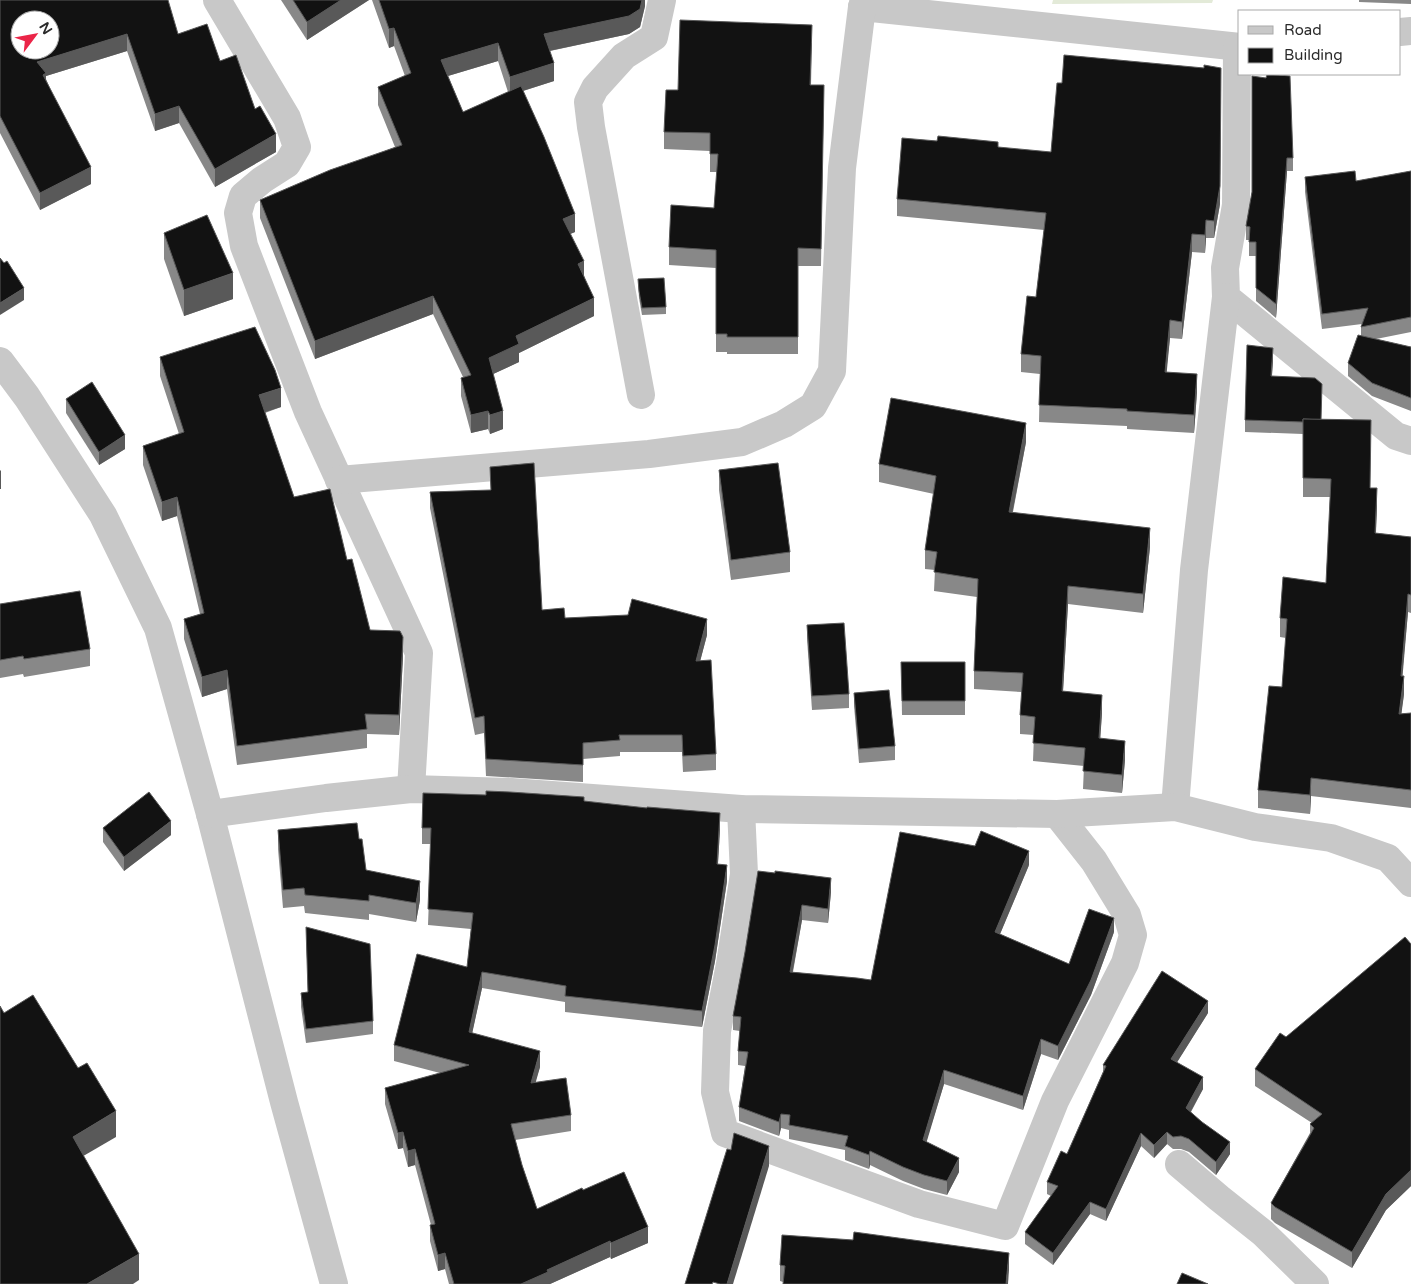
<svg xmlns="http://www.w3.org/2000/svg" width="1411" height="1284" viewBox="0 0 1411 1284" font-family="'Varela Round',sans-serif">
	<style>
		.green { fill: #e3ead8 }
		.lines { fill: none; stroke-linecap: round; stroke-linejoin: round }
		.minor { stroke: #c8c8c8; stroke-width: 28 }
		.wall { fill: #888; fill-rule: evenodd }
		.shaded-wall { fill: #595959 }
		.building { fill: #121212; stroke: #595959; fill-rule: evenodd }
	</style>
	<rect width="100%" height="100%" fill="#fff"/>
	<polygon class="green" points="1053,0 1213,0 1212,3 1052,4"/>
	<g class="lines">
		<g class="minor">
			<polyline points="217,0 287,118 297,147 287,164 262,180 243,196 238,213 244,246 308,412 419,653 411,789"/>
			<polyline points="862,7 1240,47"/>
			<polyline points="1400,32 1411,31"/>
			<polyline points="1237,48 1236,205 1225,268 1226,297 1396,436 1411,441"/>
			<polyline points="0,361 27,397 103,515 158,628 210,814 284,1102 334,1284"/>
			<polyline points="641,395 591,127 588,102 595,88 624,56 654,37 662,0"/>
			<polyline points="339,480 649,454 742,442 784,424 813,406 832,371 842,168 862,7 864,0"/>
			<polyline points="1175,807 1194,570 1226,297"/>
			<polyline points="741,809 744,874 730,964 717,1031 715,1092 725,1133 919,1204 1005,1226 1055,1101 1125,963 1133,935 1127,915 1094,861 1057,814"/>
			<polyline points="210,814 326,798 411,789 511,792 741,809 1057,814 1175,807 1255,827 1331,838 1388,858 1411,883"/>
			<polyline points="1179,1164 1219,1198 1263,1233 1315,1284"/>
		</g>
	</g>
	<g class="wall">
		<polygon points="0,0 178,34 220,61 255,109 276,152 215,187 179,123 155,131 127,51 46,76 46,79 91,184 40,210 0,133"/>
		<polygon points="281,0 369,0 307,40"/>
		<path d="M372 0H645V6L640 27 629 34 550 51 554 81 523 91 575 232 570 234 584 275 594 316 519 353V362L493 374 503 429 490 434 488 429 471 433 461 396V378L463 377 433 314 315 359 260 218V200L395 147 378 105V87L405 76 394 46 389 48ZM498 61 508 92 463 112 448 76Z"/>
		<polygon points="1359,0 1411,0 1411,4 1359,2"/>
		<polygon points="812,43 811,85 824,85 821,266 798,266 798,354 727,354 727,352 716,352 716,268 669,265 669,247 714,208 717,172 710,172 710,151 664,149 664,132 678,90"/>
		<polygon points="1252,76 1293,158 1293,171 1287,171 1276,318 1256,301 1256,256 1249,256 1249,240 1246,240 1246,226 1252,192"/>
		<polygon points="998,147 1220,204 1214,238 1206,238 1205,253 1192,252 1182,339 1170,338 1166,372 1197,392 1194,433 1127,429 1127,426 1039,422 1040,374 1021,372 1021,354 1036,297 1044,230 897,216 897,199"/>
		<polygon points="1411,171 1411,332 1376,339 1411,347 1411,411 1372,396 1348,376 1348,363 1361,336 1361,327 1362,324 1322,329 1305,192 1305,177 1356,181"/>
		<polygon points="164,233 233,299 184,316 164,259"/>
		<polygon points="638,279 666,307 666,314 642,315 639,298"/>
		<polygon points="160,357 281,407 265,413 294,497 347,560 370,630 403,656 399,735 367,734 367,748 237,765 227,689 202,697 184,639 184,619 200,614 177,516 162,521 143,465 143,446 179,434 160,376"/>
		<polygon points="1273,360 1272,376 1322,420 1370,488 1377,506 1376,533 1411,537 1411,613 1408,612 1402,676 1404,694 1401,714 1411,713 1411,808 1311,796 1310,814 1258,808 1258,790 1282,687 1286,638 1280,637 1280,618 1326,583 1330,497 1303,497 1303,434 1245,432 1245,420"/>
		<polygon points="66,399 125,449 99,465 66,413"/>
		<polygon points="1026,442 1013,512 1150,547 1143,613 1068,604 1063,691 1102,713 1100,739 1125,760 1122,793 1083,789 1084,766 1033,761 1034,735 1020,734 1020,715 1022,692 974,689 974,671 977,597 934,591 935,570 925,569 925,550 934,494 879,482 879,464"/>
		<polygon points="490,467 542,610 565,618 707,635 700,661 716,754 716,770 683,772 682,752 620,752 620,756 583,759 583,782 486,776 484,733 475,735 430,508 430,492 491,490"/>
		<polygon points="719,470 790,552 790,572 731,580 719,490"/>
		<polygon points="0,604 90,649 90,666 24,677 23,674 0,678"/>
		<polygon points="807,625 849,694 849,708 812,710 807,639"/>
		<polygon points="901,662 965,662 965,715 902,715"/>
		<polygon points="854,693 895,746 895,760 859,763 854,706"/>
		<polygon points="584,801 720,829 718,864 727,881 715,961 702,1027 565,1012 565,1002 482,988 472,1033 540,1067 535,1082 571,1115 571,1131 515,1140 522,1165 537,1209 583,1190 648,1243 611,1259 610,1257 550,1284 449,1284 445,1269 438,1271 430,1241 430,1225 431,1225 415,1165 408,1167 403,1148 398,1149 385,1104 385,1088 440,1073 394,1061 394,1045 467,967 471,929 428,925 431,844 422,844 422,828"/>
		<polygon points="103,828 171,835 124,871 103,842"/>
		<polygon points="278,830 359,839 366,870 420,900 416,922 369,914 369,920 305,913 304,906 283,908 278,849"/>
		<polygon points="1029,865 1000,934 1069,964 1114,932 1091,995 1058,1060 1041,1054 1023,1110 944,1084 926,1142 959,1172 947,1195 924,1189 903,1181 870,1165 869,1169 845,1160 845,1150 789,1139 789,1130 781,1128 779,1136 739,1121 739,1107 745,1066 738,1065 738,1051 740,1031 733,1030 733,1016 745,952 758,871 831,892 828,923 802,920 793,972 871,980"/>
		<polygon points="306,927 373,1021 373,1034 306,1043 301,1007 301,993 308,992"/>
		<polygon points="1411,944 1411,1186 1386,1210 1352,1268 1275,1223 1271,1219 1271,1203 1310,1133 1310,1124 1312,1123 1255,1086 1255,1069 1286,1037"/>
		<polygon points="1208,1013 1177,1062 1203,1089 1191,1112 1230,1154 1216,1175 1189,1152 1181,1149 1173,1149 1167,1144 1154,1158 1141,1146 1106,1221 1090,1214 1053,1265 1025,1244 1025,1232 1051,1196 1047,1194 1047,1182 1067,1154 1103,1072 1103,1065"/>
		<polygon points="780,1265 1009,1270 783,1282 780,1281"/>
	</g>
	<g class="shaded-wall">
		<polygon points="341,0 369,0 307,40 307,22"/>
		<polygon points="642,0 645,0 645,6 640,27 629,34 544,52 544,34"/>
		<polygon points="394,28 394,46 389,48 389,29"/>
		<polygon points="127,34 127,51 46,76 46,90 37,62"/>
		<polygon points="498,43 498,61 441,78 441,60"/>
		<polygon points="554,63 554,81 510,95 510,77"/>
		<polygon points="1221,68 1220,204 1214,238 1214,221"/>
		<polygon points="179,106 179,123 155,131 155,114"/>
		<polygon points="276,134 276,152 215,187 215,169"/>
		<polygon points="1287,158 1287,171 1276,318 1276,304"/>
		<polygon points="91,167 91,184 40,210 40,193"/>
		<polygon points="575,214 575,232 563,237 563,219"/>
		<polygon points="1206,220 1206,238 1205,253 1205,235"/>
		<polygon points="1192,234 1192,252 1182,339 1182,322"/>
		<polygon points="584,261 584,279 578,264"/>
		<polygon points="233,273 233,299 184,316 184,290"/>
		<polygon points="24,288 24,300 0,315 0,303"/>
		<polygon points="433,296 433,314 315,359 315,341"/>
		<polygon points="594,298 594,316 519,353 519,362 489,376 489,358 516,336"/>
		<polygon points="1170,320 1170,338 1165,390 1165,372"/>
		<polygon points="1273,348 1273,360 1271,388 1271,376"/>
		<polygon points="1197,374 1197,392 1194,433 1194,415"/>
		<polygon points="281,388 281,407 259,414 259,395"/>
		<polygon points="488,411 488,429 471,433 471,415"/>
		<polygon points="503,411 503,429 490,434 490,415"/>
		<polygon points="1026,423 1026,442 1009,530 1009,512"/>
		<polygon points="125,435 125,449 99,465 99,452"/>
		<polygon points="1,470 1,489 0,489 0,471"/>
		<polygon points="1377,488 1377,506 1375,551 1375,533"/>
		<polygon points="177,497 177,516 162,521 162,502"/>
		<polygon points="1150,528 1150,547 1143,613 1143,594"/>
		<polygon points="1068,586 1068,604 1062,709 1062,691"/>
		<polygon points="1408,594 1408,612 1401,694 1401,676"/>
		<polygon points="707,619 707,635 696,677 696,661"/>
		<polygon points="403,637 403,656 399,735 399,715"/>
		<polygon points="227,670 227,689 202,697 202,677"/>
		<polygon points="1404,676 1404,694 1399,733 1399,714"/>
		<polygon points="1102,695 1102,713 1099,757 1099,738"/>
		<polygon points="1125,741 1125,760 1122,793 1122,775"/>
		<polygon points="1311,778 1311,796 1310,814 1310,795"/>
		<polygon points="720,813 720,829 717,879 717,864"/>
		<polygon points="171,821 171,835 124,871 124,857"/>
		<polygon points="1029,851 1029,865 995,946 995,932"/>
		<polygon points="727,865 727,881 715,961 702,1027 702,1011"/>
		<polygon points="831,878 831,892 828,923 828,909"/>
		<polygon points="420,881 420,900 416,922 416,903"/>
		<polygon points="802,905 802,920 790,986 790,972"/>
		<polygon points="1114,918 1114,932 1091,995 1058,1060 1058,1046"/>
		<polygon points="482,972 482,988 469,1048 469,1032"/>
		<polygon points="1208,1001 1208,1013 1171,1072 1171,1059"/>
		<polygon points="1041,1039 1041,1054 1023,1110 1023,1096"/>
		<polygon points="540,1051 540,1067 531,1099 531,1083"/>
		<polygon points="944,1070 944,1084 923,1154 923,1140"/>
		<polygon points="1203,1077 1203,1089 1186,1120 1186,1108"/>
		<polygon points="116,1111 116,1137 73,1162 73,1137"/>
		<polygon points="781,1114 781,1128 779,1136 779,1122"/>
		<polygon points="403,1132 403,1148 398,1149 398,1133"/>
		<polygon points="1167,1132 1167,1144 1154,1158 1154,1145"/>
		<polygon points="1141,1133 1141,1146 1106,1221 1106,1209"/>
		<polygon points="1230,1142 1230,1154 1216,1175 1216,1162"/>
		<polygon points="769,1146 769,1166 733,1284 727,1284"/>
		<polygon points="415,1149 415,1165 408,1167 408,1151"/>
		<polygon points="870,1151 870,1165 869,1169 869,1155"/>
		<polygon points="959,1158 959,1172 947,1195 947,1181"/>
		<polygon points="1411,1170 1411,1186 1386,1210 1352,1268 1352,1252 1386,1194"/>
		<polygon points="1090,1202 1090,1214 1053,1265 1053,1253"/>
		<polygon points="648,1227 648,1243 611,1259 611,1243"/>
		<polygon points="610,1241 610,1257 550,1284 521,1284 547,1270"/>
		<polygon points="445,1253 445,1269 438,1271 438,1255"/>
		<polygon points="1009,1253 1009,1270 1008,1284 1006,1284"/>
		<polygon points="139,1254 139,1280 133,1284 87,1284"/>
	</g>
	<g class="building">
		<path d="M0 0H168L178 34 207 24 220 61 236 55 255 109 260 106 276 134 215 169 179 106 155 114 127 34 37 62 46 73 43 75 91 167 40 193 0 116ZM20 20H50V50H20Z"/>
		<polygon points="293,0 341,0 307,22"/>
		<polygon points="379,0 642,0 640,9 629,16 544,34 554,63 510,77 498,43 441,60 463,112 521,86 544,137 575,214 563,219 584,261 578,264 594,298 516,336 519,344 489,358 503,411 490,415 488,411 471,415 461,378 471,375 433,296 315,341 260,200 330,170 402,145 378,87 411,73 394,28 389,29"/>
		<polygon points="680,20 812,25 810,85 824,85 821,249 798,248 798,337 727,337 727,334 716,334 716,250 669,247 671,205 714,208 718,154 710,154 710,133 664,132 666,90 678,90"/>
		<polygon points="1064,55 1204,68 1204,65 1221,68 1220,186 1214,221 1206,220 1205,235 1192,234 1182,322 1170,320 1165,372 1197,374 1194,415 1127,411 1127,409 1039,405 1041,356 1021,354 1027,296 1036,297 1046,213 897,199 902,138 937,141 938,136 998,142 998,147 1051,152 1057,83 1062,83"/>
		<polygon points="1267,74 1290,76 1293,158 1287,158 1276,304 1256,288 1256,242 1249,242 1250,227 1246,226 1252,192 1252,76 1266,78"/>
		<polygon points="1355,171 1356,181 1411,171 1411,317 1361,327 1368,308 1322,314 1305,177"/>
		<polygon points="207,215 233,273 184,290 164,233"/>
		<polygon points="0,258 4,263 7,261 24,288 0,303"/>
		<polygon points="664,278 666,307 642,308 639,291 638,279"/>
		<polygon points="255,327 275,370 281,388 259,395 294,497 330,489 347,560 352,559 370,630 400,631 403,637 399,715 365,714 367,729 237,746 227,670 202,677 184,619 204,613 177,497 162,502 143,446 184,432 160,357"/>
		<polygon points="1358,335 1411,347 1411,398 1372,383 1348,363"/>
		<polygon points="1247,345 1273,348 1271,376 1315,378 1322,384 1321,420 1303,419 1303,422 1245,420"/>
		<polygon points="92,382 125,435 99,452 66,399"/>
		<polygon points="891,398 1026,423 1009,512 1150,528 1143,594 1068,586 1062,691 1102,695 1099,738 1125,741 1122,775 1083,771 1085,748 1033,743 1035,717 1020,715 1023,673 974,671 978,579 934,572 937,552 925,550 936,476 879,464"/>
		<polygon points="1303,419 1371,420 1370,488 1377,488 1375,533 1411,537 1411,595 1408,594 1401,676 1404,676 1399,714 1411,713 1411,790 1311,778 1310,795 1258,790 1269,686 1282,687 1287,619 1280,618 1283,577 1326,583 1331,479 1303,478"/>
		<polygon points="534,463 542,610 564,608 565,618 628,615 632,599 707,619 696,661 711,660 716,754 683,756 682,735 619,735 620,740 583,743 583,765 486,759 484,716 475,718 430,492 491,490 490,467"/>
		<polygon points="778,463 790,552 731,560 719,470"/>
		<polygon points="80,591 90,649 24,659 23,656 0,660 0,604"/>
		<polygon points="844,623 849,694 812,696 807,625"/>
		<polygon points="901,662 965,662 965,701 902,701"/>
		<polygon points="889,690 895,746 859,749 854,693"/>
		<polygon points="486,791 510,792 584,797 584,801 647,808 647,807 720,813 717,864 727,865 715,945 702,1011 565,996 566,986 482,972 469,1032 540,1051 531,1083 566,1078 571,1115 511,1124 522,1165 537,1209 582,1188 583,1190 624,1172 648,1227 611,1243 610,1241 547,1270 548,1272 521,1284 454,1284 445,1253 438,1255 430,1225 435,1224 415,1149 408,1151 403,1132 398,1133 385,1088 469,1065 394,1045 417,954 467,967 473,913 428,909 431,828 422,828 423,793 486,795"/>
		<polygon points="149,792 171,821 124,857 103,828"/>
		<polygon points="357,823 359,839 362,839 366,870 420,881 416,903 369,895 369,901 305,895 304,888 283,890 278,830"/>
		<polygon points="981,831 1029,851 995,932 1069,964 1089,909 1114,918 1091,980 1058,1046 1041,1039 1023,1096 944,1070 923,1140 959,1158 947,1181 924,1175 903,1167 870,1151 869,1155 845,1146 848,1136 789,1125 790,1115 781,1114 779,1122 739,1107 748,1052 738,1051 741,1017 733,1016 745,952 758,871 775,873 775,871 831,878 828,909 802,905 790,972 857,978 871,980 900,832 975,846"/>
		<polygon points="306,927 370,944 373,1021 306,1029 301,993 308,992"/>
		<polygon points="1405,937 1411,944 1411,1170 1386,1194 1352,1252 1275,1207 1271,1203 1314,1128 1310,1124 1322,1114 1255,1069 1280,1033 1286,1037"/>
		<polygon points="1162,971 1208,1001 1171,1059 1203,1077 1186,1108 1202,1122 1230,1142 1216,1162 1189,1139 1181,1136 1173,1137 1167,1132 1154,1145 1141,1133 1106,1209 1090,1202 1053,1253 1025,1232 1058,1186 1047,1182 1061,1151 1067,1154 1106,1066 1103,1065"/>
		<polygon points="33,995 78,1068 87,1063 116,1111 73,1137 139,1254 87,1284 0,1284 0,1006 4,1013"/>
		<polygon points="734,1133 769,1146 727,1284 720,1284 713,1282 712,1284 685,1284 727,1149 731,1150"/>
		<polygon points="854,1232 1009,1253 1006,1284 783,1284 785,1266 780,1265 782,1235 853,1240"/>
		<polygon points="1182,1273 1208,1284 1177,1284"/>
	</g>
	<rect x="1238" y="10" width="162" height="65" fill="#ffffff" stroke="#aaaaaa"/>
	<rect x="1248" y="26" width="25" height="8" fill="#c8c8c8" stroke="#aaaaaa"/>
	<text x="1284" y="35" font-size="15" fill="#2b2b2b">Road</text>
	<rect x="1248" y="48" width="25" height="15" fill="#121212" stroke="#aaaaaa"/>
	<text x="1284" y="60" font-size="15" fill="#2b2b2b">Building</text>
	<g transform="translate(35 35) rotate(58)"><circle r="24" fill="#ffffff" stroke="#aaaaaa"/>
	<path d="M0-4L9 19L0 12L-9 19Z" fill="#eb2548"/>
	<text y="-8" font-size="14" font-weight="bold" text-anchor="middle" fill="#2b2b2b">N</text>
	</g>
</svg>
